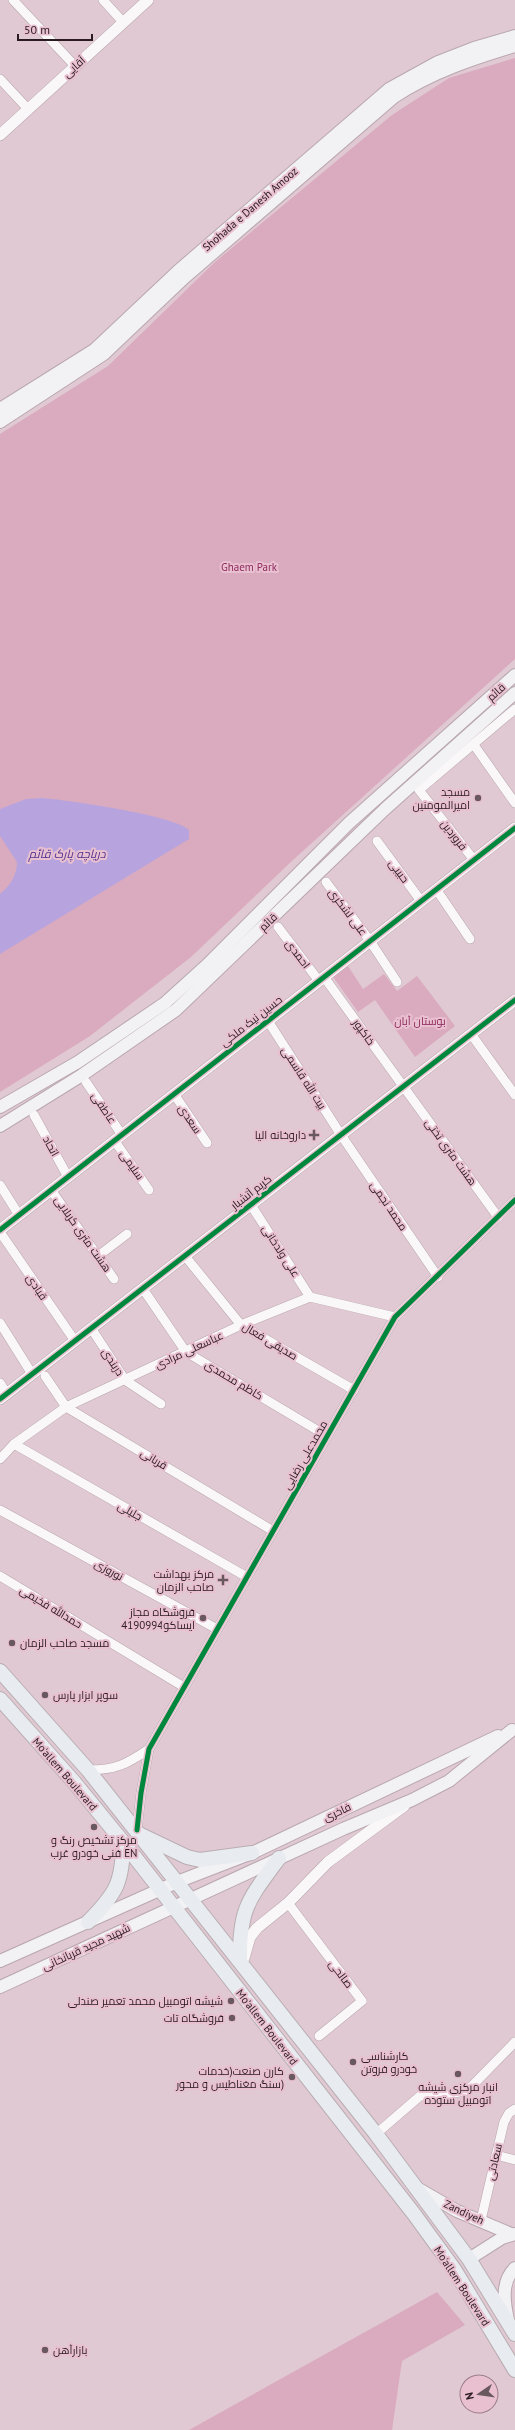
<svg xmlns="http://www.w3.org/2000/svg" width="515" height="2430" viewBox="0 0 515 2430" font-family="'PT Sans',Cairo,sans-serif">
	<style>
		.green { fill: #daaabe }
		.water { fill: #b7a4df }
		.lines { fill: none; stroke-linecap: round; stroke-linejoin: round }
		.minor-casing { stroke: #b9a7ae; stroke-width: 10 }
		.tertiary-casing { stroke: #b9a7ae; stroke-width: 12 }
		.secondary-casing { stroke: #b9a7ae; stroke-width: 14 }
		.primary-casing { stroke: #b9aeb2; stroke-width: 16 }
		.minor { stroke: #faf7f8; stroke-width: 9 }
		.tertiary { stroke: #faf7f8; stroke-width: 11 }
		.secondary { stroke: #f2f1f4; stroke-width: 12 }
		.primary { stroke: #e8ebf0; stroke-width: 14 }
		.cycleway-casing { stroke: #e9c0d0; stroke-width: 8 }
		.cycleway { stroke: #00873e; stroke-width: 5 }
		.poi-dot { fill: #6a585f; stroke: #e9c0d0; stroke-width: 1.5 }
		.labels { text-anchor: middle; dominant-baseline: central; stroke-width: 4; stroke-linejoin: round; paint-order: stroke }
		.street-label { font-size: 11px; fill: #2a1b21; stroke: #e9c0d0 }
		.park-label { font-size: 11px; fill: #8e285d; stroke: #e9c0d0 }
		.poi-label { font-size: 11px; fill: #2a1b21; stroke: #e9c0d0; text-anchor: end }
		.water-label { font-size: 12px; font-style: italic; fill: #523592; stroke: #e9c0d0 }
	</style>
	<rect width="100%" height="100%" fill="#e0c9d2"/>
	<g class="green">
		<polygon points="515,58 515,659 293,860 191,957 90,1036 0,1092 0,434 108,366 215,262 392,115 449,78"/>
		<polygon points="346,963 363,989 384,974 397,991 417,976 455,1026 415,1057 375,1000 358,1012 331,974"/>
		<polygon points="437,2292 465,2325 402,2361 392,2430 189,2430"/>
	</g>
	<path class="water" d="M42 798C66 800 174 815 189 830V839L0 954V894C10 886 17 875 17 862L0 836V809L26 799Z"/>
	<g class="lines">
		<defs>
			<g id="minor">
				<polyline points="13,0 75,66"/>
				<polyline points="103,0 123,22"/>
				<polyline points="0,79 28,109"/>
				<polyline points="474,745 515,803"/>
				<polyline points="377,841 421,901"/>
				<polyline points="474,860 419,790 515,709"/>
				<polyline points="326,882 370,941 397,982"/>
				<polyline points="436,889 470,939"/>
				<polyline points="278,927 319,981"/>
				<polyline points="324,977 498,1217"/>
				<polyline points="268,1021 341,1135 438,1277"/>
				<polyline points="471,1034 515,1095"/>
				<polyline points="86,1082 122,1135"/>
				<polyline points="174,1094 207,1143"/>
				<polyline points="34,1115 68,1177"/>
				<polyline points="114,1140 149,1190"/>
				<polyline points="0,1185 19,1215"/>
				<polyline points="51,1190 114,1279"/>
				<polyline points="251,1205 310,1297"/>
				<polyline points="0,1232 75,1341"/>
				<polyline points="98,1256 127,1234"/>
				<polyline points="185,1256 241,1325 354,1390"/>
				<polyline points="143,1289 186,1352 327,1436"/>
				<polyline points="0,1323 32,1374"/>
				<polyline points="91,1328 125,1380 161,1404"/>
				<polyline points="45,1376 66,1407 273,1531"/>
				<polyline points="0,1383 7,1394"/>
				<polyline points="14,1444 247,1577"/>
				<polyline points="0,1459 14,1444 66,1407 241,1325 310,1297 395,1317"/>
				<polyline points="0,1510 217,1629"/>
				<polyline points="0,1576 184,1687"/>
				<path d="M88 1770C116 1770 127 1764 149 1749"/>
				<polyline points="137,1830 141,1793 149,1749 395,1317 515,1200"/>
				<polyline points="288,1903 362,2001 319,2036"/>
				<polyline points="376,2134 420,2096 441,2096 468,2090 515,2042"/>
				<polyline points="496,2155 515,2160"/>
				<polyline points="481,2220 504,2122 509,2113 515,2109"/>
			</g>
			<g id="tertiary">
				<polyline points="0,135 148,0"/>
				<polyline points="0,1230 515,828"/>
				<polyline points="0,1399 515,1000"/>
				<polyline points="244,1958 250,1937 257,1928 288,1903 328,1862 404,1806"/>
			</g>
			<g id="secondary">
				<polyline points="0,409 94,350 178,271 389,89 438,62 474,48 515,36"/>
				<path d="M0 422 104 354 184 278 394 97C432 72 472 59 515 46"/>
				<polyline points="0,1107 78,1062 165,1003 207,965 349,823 515,675"/>
				<polyline points="0,1126 82,1075 176,1010 385,809 515,693"/>
				<polyline points="0,1961 177,1882 252,1853 498,1736"/>
				<polyline points="0,1987 343,1829 412,1800 449,1781 512,1730"/>
				<polyline points="417,2188 457,2211 511,2234"/>
				<polyline points="469,2259 502,2238 515,2234"/>
				<path d="M508 2320C504 2302 501 2281 515 2268"/>
			</g>
			<g id="primary">
				<polyline points="0,1671 88,1770 376,2134 469,2259 515,2334"/>
				<polyline points="0,1699 74,1782 123,1842 414,2214 454,2269 515,2370"/>
				<polyline points="141,1835 187,1857 200,1860 252,1853"/>
				<path d="M88 1922C116 1894 123 1882 123 1842"/>
				<path d="M240 1961C239 1908 249 1899 279 1858"/>
			</g>
		</defs>
		<use href="#minor" class="minor-casing"/>
		<use href="#tertiary" class="tertiary-casing"/>
		<use href="#secondary" class="secondary-casing"/>
		<use href="#primary" class="primary-casing"/>
		<use href="#minor" class="minor"/>
		<use href="#tertiary" class="tertiary"/>
		<use href="#secondary" class="secondary"/>
		<use href="#primary" class="primary"/>
		<defs>
			<g id="cycleway">
				<polyline points="0,1230 515,828"/>
				<polyline points="0,1399 515,1000"/>
				<polyline points="137,1830 141,1793 149,1749 395,1317 515,1200"/>
			</g>
		</defs>
		<use href="#cycleway" class="cycleway-casing"/>
		<use href="#cycleway" class="cycleway"/>
	</g>
	<g class="poi-dot">
		<circle cx="478" cy="798" r="4"/>
		<path d="M312 1129h4v4h4v4h-4v4h-4v-4h-4v-4h4z"/>
		<path d="M221 1574h4v4h4v4h-4v4h-4v-4h-4v-4h4z"/>
		<circle cx="203" cy="1618" r="4"/>
		<circle cx="12" cy="1643" r="4"/>
		<circle cx="45" cy="1695" r="4"/>
		<circle cx="94" cy="1827" r="4"/>
		<circle cx="231" cy="2001" r="4"/>
		<circle cx="232" cy="2018" r="4"/>
		<circle cx="353" cy="2062" r="4"/>
		<circle cx="458" cy="2074" r="4"/>
		<circle cx="292" cy="2077" r="4"/>
		<circle cx="45" cy="2350" r="4"/>
	</g>
	<g class="labels">
		<g class="street-label">
			<text transform="translate(74 67) rotate(-42)">آقایی</text>
			<text transform="translate(250 209) rotate(-41)">Shohada e Danesh Amooz</text>
			<text transform="translate(496 692) rotate(-42)">قائم</text>
			<text transform="translate(454 835) rotate(52)">فروردین</text>
			<text transform="translate(399 871) rotate(54)">حبیبی</text>
			<text transform="translate(348 912) rotate(53)">علی لشکری</text>
			<text transform="translate(268 922) rotate(-44)">قائم</text>
			<text transform="translate(298 954) rotate(53)">احمدی</text>
			<text transform="translate(251 1021) rotate(-38)">حسین نیک ملکی</text>
			<text transform="translate(364 1032) rotate(54)">خاکپور</text>
			<text transform="translate(304 1078) rotate(57)">بیت الله قاسمی</text>
			<text transform="translate(104 1108) rotate(56)">عاطفی</text>
			<text transform="translate(190 1119) rotate(56)">سعدی</text>
			<text transform="translate(51 1146) rotate(61)">اتحاد</text>
			<text transform="translate(451 1152) rotate(54)">هشت متری تختی</text>
			<text transform="translate(132 1165) rotate(55)">سلیمی</text>
			<text transform="translate(251 1192) rotate(-38)">کریم آتشبار</text>
			<text transform="translate(389 1206) rotate(56)">محمد نجمی</text>
			<text transform="translate(83 1234) rotate(55)">هشت متری کربلایی</text>
			<text transform="translate(281 1251) rotate(57)">علی ولدخانی</text>
			<text transform="translate(37 1287) rotate(56)">قبادی</text>
			<text transform="translate(270 1341) rotate(31)">صدیقی فعال</text>
			<text transform="translate(189 1350) rotate(-25)">عباسعلی مرادی</text>
			<text transform="translate(113 1362) rotate(57)">دربندی</text>
			<text transform="translate(234 1380) rotate(31)">کاظم محمدی</text>
			<text transform="translate(305 1455) rotate(-60)">محمدعلی رضایی</text>
			<text transform="translate(154 1459) rotate(31)">قربانی</text>
			<text transform="translate(130 1511) rotate(30)">جلیلی</text>
			<text transform="translate(109 1570) rotate(29)">نوروزی</text>
			<text transform="translate(51 1607) rotate(31)">حمدالله فخیمی</text>
			<text transform="translate(65 1774) rotate(49)">Mo'allem Boulevard</text>
			<text transform="translate(337 1812) rotate(-25)">فاخری</text>
			<text transform="translate(86 1947) rotate(-25)">شهید مجید قربانخانی</text>
			<text transform="translate(341 1974) rotate(53)">صالحی</text>
			<text transform="translate(267 2027) rotate(52)">Mo'allem Boulevard</text>
			<text transform="translate(494 2162) rotate(-77)">سعادتی</text>
			<text transform="translate(464 2212) rotate(25)">Zandiyeh</text>
			<text transform="translate(462 2286) rotate(57)">Mo'allem Boulevard</text>
		</g>
		<g class="park-label">
			<text x="249" y="567">Ghaem Park</text>
			<text x="420" y="1021">بوستان آبان</text>
		</g>
		<g class="poi-label">
			<text x="470" y="792">مسجد<tspan x="470" dy="13">امیرالمومنین</tspan></text>
			<text x="306" y="1135">داروخانه الیا</text>
			<text x="214" y="1574">مرکز بهداشت<tspan x="214" dy="13">صاحب الزمان</tspan></text>
			<text x="195" y="1612">فروشگاه مجاز<tspan x="195" dy="13">ایساکو4190994</tspan></text>
			<text x="20" y="1643" text-anchor="start">مسجد صاحب الزمان</text>
			<text x="53" y="1695" text-anchor="start">سوپر ابزار پارس</text>
			<text x="94" y="1840" text-anchor="middle">مرکز تشخیص رنگ و<tspan x="94" dy="13">فنی خودرو غرب EN</tspan></text>
			<text x="223" y="2001">شیشه اتومبیل محمد تعمیر صندلی</text>
			<text x="224" y="2018">فروشگاه تات</text>
			<text x="361" y="2056" text-anchor="start">کارشناسی<tspan x="361" dy="13">خودرو فروتن</tspan></text>
			<text x="284" y="2071">کارن صنعت(خدمات<tspan x="284" dy="13">سنگ مغناطیس و محور)</tspan></text>
			<text x="458" y="2087" text-anchor="middle">انبار مرکزی شیشه<tspan x="458" dy="13">اتومبیل ستوده</tspan></text>
			<text x="53" y="2350" text-anchor="start">بازارآهن</text>
		</g>
		<g class="water-label">
			<text x="67" y="853">دریاچه پارک قائم</text>
		</g>
	</g>
	<g transform="translate(479 2394) rotate(257)"><circle r="19" fill="#e9c0d0" stroke="#9d7e8a"/>
	<path d="M0-3L7 15L0 10L-7 15Z" fill="#6a585f"/>
	<text y="-6" font-size="11" font-weight="bold" text-anchor="middle" fill="#2a1b21">N</text>
	</g>
	<path d="M18 34v6h74v-6" fill="none" stroke="#2a1b21" stroke-width="2"/>
	<text x="24" y="34" font-size="12" fill="#2a1b21" stroke="#e9c0d0" stroke-width="3" paint-order="stroke">50 m</text>
</svg>
